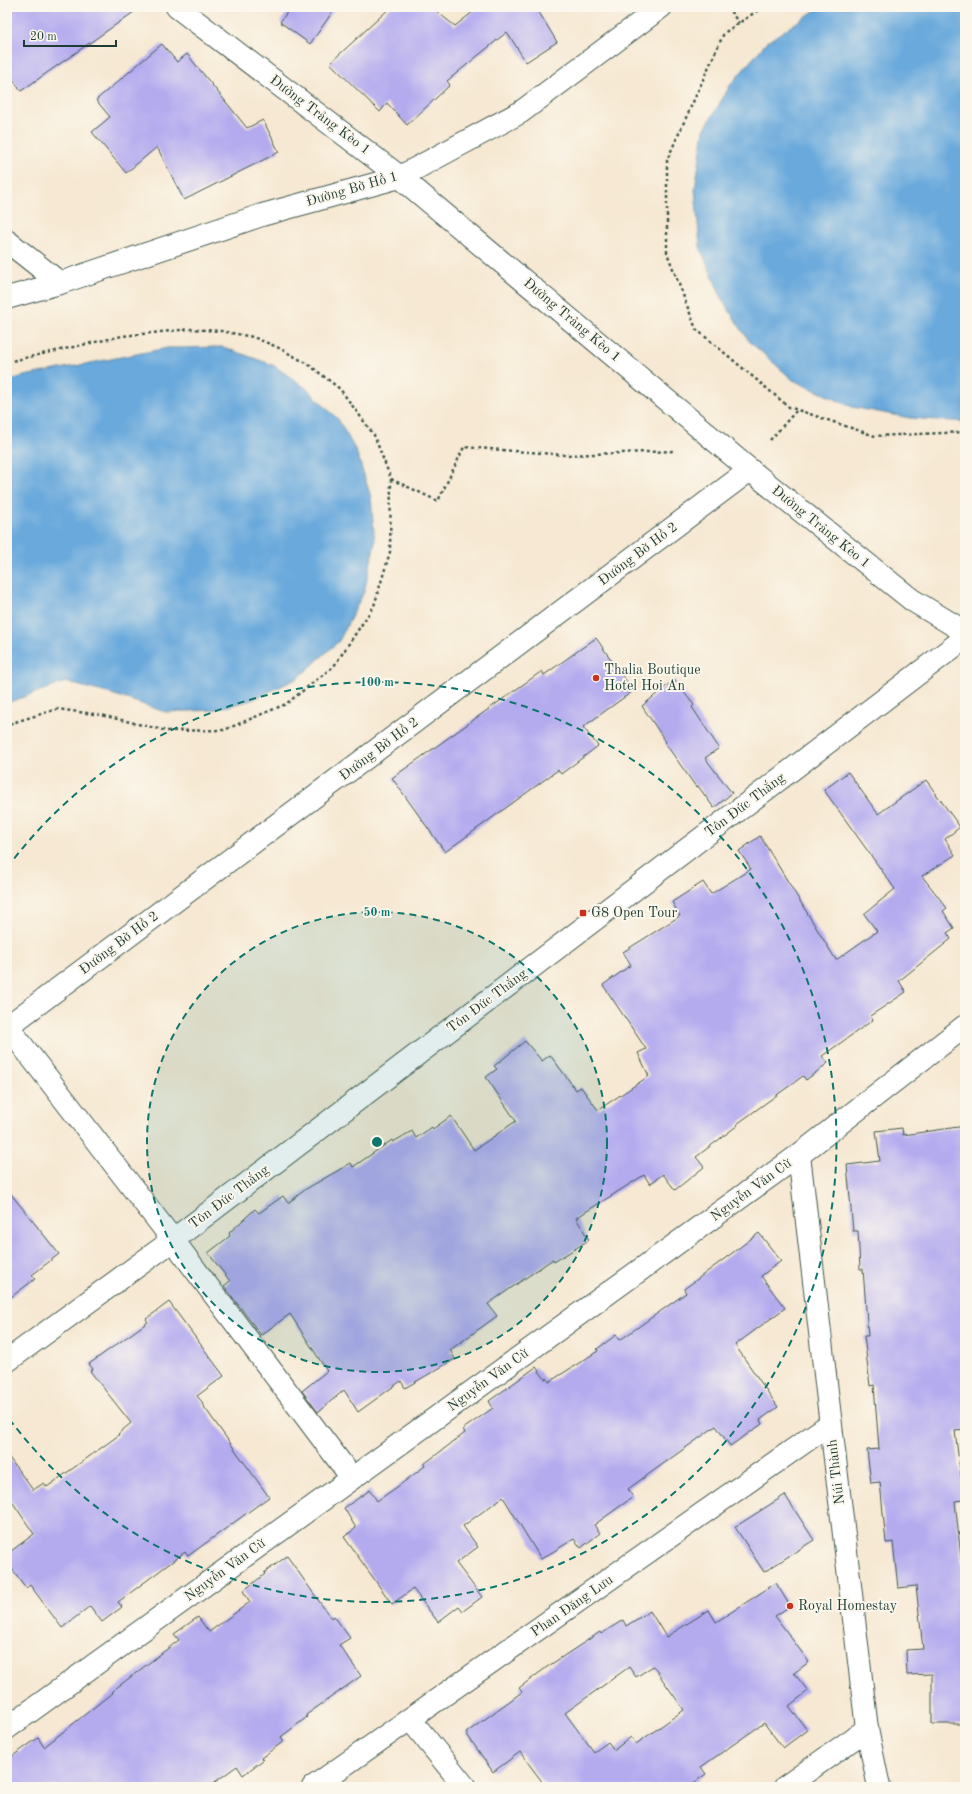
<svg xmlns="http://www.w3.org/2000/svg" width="972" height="1794" viewBox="0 0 972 1794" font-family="'Old Standard TT',serif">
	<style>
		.water { fill: #69a9dc; stroke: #447388 }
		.building { fill: #b4abef; fill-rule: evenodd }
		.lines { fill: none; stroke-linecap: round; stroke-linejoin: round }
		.street-casing { stroke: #3f574c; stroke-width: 24 }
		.path { stroke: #3f574c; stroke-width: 2.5; stroke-dasharray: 3 3; stroke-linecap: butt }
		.street { stroke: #fff; stroke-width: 22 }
		.ring { fill: none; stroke: #0f766e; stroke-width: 2; stroke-dasharray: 7 5 }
		.poi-dot { fill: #c8321e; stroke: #fbf7ec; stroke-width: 1.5 }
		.labels { text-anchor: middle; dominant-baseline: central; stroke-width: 4; stroke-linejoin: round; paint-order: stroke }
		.street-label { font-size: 14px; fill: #1f3d34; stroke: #fbf7ec }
		.poi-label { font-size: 14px; fill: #1f3d34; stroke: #fbf7ec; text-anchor: start }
		.centre { fill: #0f766e; stroke: #fbf7ec; stroke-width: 2 }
		.ring-label { font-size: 12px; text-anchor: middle; font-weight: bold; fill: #0f766e; stroke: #fbf7ec; stroke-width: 4; stroke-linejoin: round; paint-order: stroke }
	</style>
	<rect width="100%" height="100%" fill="#fbf7ec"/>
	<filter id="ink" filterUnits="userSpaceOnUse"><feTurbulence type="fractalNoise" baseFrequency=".025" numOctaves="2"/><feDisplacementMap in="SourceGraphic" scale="8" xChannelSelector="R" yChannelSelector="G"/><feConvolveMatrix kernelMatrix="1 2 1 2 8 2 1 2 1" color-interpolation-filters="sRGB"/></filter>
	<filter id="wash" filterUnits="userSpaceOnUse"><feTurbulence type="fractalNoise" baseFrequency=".012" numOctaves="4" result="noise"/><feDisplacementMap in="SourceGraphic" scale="16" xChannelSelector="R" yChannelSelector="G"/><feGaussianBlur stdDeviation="0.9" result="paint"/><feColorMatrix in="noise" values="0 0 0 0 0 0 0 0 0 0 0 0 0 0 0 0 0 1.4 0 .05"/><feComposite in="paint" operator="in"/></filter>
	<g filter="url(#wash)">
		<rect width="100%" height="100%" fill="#f6e8d2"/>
		<g class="water">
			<polygon points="826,7 965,7 965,422 910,418 852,407 793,380 749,341 723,301 700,247 695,189 704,130 731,84 767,42 814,11"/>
			<polygon points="223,347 273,365 306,388 338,419 356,451 371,497 375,543 364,592 339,641 298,678 252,700 212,710 165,712 115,695 65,682 10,702 7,705 7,381 24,376 167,348"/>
		</g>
		<g id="blocks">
			<g class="building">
				<polygon points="7,7 141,7 21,91 7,71"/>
				<polygon points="291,7 336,7 310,44 280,22"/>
				<polygon points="391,7 431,7 455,26 479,7 538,7 537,9 557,42 526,62 507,32 447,81 450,85 407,125 387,103 380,112 330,63"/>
				<polygon points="162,44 177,62 187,54 247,128 263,120 279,152 184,200 157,147 126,173 92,132 110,117 96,100"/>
				<polygon points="596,638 633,691 583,727 598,746 561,774 558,770 445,852 392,778 542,671 544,675"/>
				<polygon points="674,680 694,705 692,707 719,748 705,758 732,793 714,808 698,786 696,787 665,743 666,742 642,706"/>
				<polygon points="848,772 878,814 926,780 960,827 945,839 955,855 922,876 947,908 943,911 954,928 947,933 951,939 899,981 906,992 870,1016 873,1020 822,1056 828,1063 806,1080 803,1076 737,1124 738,1125 696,1157 704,1167 675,1190 663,1174 650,1184 644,1175 576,1218 589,1240 554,1262 553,1259 488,1304 497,1316 450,1350 455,1359 405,1388 401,1381 358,1412 344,1390 318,1412 302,1391 327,1371 290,1314 261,1335 224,1286 230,1281 208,1253 230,1236 229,1233 255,1209 259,1213 283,1196 288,1203 306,1189 351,1163 353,1167 392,1140 393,1142 412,1131 416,1138 432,1127 433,1129 451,1116 474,1150 516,1121 486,1077 497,1069 494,1066 525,1041 542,1061 550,1055 576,1090 581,1087 598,1110 649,1076 638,1053 646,1049 603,985 631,965 623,952 680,916 672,902 703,882 711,894 751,869 739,851 760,836 836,960 877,931 864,914 895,889 824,790"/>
				<polygon points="965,1126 965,1430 955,1431 964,1500 955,1501 965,1595 965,1724 932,1724 932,1674 907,1675 906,1650 923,1649 916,1586 898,1588 893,1542 886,1543 880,1482 871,1483 867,1450 879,1449 874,1385 870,1386 864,1336 868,1336 863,1269 860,1269 858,1231 853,1231 847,1165 880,1161 876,1131 902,1128 903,1135"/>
				<polygon points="7,1189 59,1254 32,1275 35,1279 7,1300"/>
				<polygon points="759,1233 781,1261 761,1276 785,1308 735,1345 778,1407 760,1420 762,1424 730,1446 716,1426 628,1489 633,1497 594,1525 600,1533 581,1548 574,1539 541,1559 503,1497 463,1526 478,1547 456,1563 482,1597 463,1611 459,1606 438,1622 413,1589 392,1604 344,1537 356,1528 344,1508 370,1490 377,1501 397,1487 425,1466 424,1464 465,1433 463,1429 493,1408 489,1401 536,1367 545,1379 547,1378 549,1382 598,1351 597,1349 616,1335 620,1340 686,1293 684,1289"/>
				<polygon points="169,1302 224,1376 197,1396 203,1403 202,1404 269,1497 188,1556 185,1552 118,1602 122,1607 102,1622 90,1606 62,1628 30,1585 26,1588 7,1562 7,1554 34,1534 7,1494 7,1455 33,1490 44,1483 47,1487 119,1435 118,1434 131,1423 90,1371 93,1369 89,1364 148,1322 146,1319"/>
				<polygon points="785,1495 814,1540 764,1572 735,1527"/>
				<polygon points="287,1556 331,1618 334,1616 350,1638 339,1645 361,1676 306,1715 307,1717 281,1737 284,1741 261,1758 263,1760 243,1775 237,1766 208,1787 7,1787 7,1760 38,1738 44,1747 112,1693 111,1692 179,1640 174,1634 198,1617 209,1632 250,1602 243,1591 265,1574 264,1573"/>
				<path d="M776 1583 790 1606 775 1616 809 1662 794 1673 808 1691 789 1706 807 1730 783 1748 764 1723 701 1767 706 1774 688 1787H546L520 1752 493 1772 466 1733 522 1692 519 1688 547 1667 600 1632 601 1634 623 1620 626 1626 650 1611 666 1637 709 1610 716 1622ZM653 1666 684 1710 636 1744 631 1737 614 1750 608 1742 594 1752 565 1713 629 1667 636 1677Z"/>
			</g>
		</g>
	</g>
	<g filter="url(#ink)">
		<use href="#blocks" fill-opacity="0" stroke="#3f574c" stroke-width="1"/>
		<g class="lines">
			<defs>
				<g id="street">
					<polyline points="177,7 400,177 750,470 912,600 965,632"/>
					<polyline points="7,241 60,283"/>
					<polyline points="7,298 60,283 262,215 400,177 521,112 661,7"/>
					<polyline points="7,1027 750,470"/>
					<polyline points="8,1027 173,1240 352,1478"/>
					<polyline points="799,1155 867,1729 879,1787"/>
					<polyline points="7,1361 173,1240 965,638"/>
					<polyline points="410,1719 465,1787"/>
					<polyline points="7,1728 799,1155 965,1026"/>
					<polyline points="313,1787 830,1424"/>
					<polyline points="785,1787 867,1729"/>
				</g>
			</defs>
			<use href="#street" class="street-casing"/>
			<g class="path">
				<polyline points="727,7 739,23"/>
				<polyline points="763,7 724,33 667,160 667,253 696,329 789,407 875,436 965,432"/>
				<polyline points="7,362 122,336 190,329 221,331 253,337 277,347 308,364 340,389 374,435 391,479 390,552 374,606 334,666 286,704 224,730 167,731 101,715 57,709 12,723 7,731"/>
				<polyline points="770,440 797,410"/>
				<polyline points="391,479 438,501 464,447 566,455 675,451"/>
			</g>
			<use href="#street" class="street"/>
		</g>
	</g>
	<circle cx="377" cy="1142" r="230" fill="#0f766e" fill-opacity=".12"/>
	<g class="ring">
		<circle cx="377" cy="1142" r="230"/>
		<path d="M7 868A460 460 0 1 1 7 1416"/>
	</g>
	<g class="poi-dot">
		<circle cx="596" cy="678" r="4"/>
		<rect x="579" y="909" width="8" height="8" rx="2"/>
		<circle cx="790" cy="1606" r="4"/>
	</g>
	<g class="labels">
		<g class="street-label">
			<text transform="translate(320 115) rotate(37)">Đường Trảng Kèo 1</text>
			<text transform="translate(352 189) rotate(-16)">Đường Bờ Hồ 1</text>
			<text transform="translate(572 320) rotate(40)">Đường Trảng Kèo 1</text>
			<text transform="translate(821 527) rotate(39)">Đường Trảng Kèo 1</text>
			<text transform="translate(638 554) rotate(-37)">Đường Bờ Hồ 2</text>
			<text transform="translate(379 749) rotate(-37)">Đường Bờ Hồ 2</text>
			<text transform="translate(745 805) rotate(-37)">Tôn Đức Thắng</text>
			<text transform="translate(119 943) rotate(-37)">Đường Bờ Hồ 2</text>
			<text transform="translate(487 1001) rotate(-37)">Tôn Đức Thắng</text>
			<text transform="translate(751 1190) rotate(-36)">Nguyễn Văn Cừ</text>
			<text transform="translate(229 1197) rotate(-37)">Tôn Đức Thắng</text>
			<text transform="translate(488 1380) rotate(-36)">Nguyễn Văn Cừ</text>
			<text transform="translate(836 1472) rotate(-97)">Núi Thành</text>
			<text transform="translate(225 1570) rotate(-36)">Nguyễn Văn Cừ</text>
			<text transform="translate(572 1606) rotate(-35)">Phan Đăng Lưu</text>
		</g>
		<g class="poi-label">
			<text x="604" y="670">Thalia Boutique<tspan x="604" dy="16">Hotel Hoi An</tspan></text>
			<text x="591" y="913">G8 Open Tour</text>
			<text x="798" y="1606">Royal Homestay</text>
		</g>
	</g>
	<circle cx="377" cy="1142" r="6" class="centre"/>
	<g class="ring-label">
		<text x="377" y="686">100 m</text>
		<text x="377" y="916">50 m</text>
	</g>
	<rect width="972" height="1794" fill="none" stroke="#fbf7ec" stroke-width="24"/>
	<path d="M24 40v6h92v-6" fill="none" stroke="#1f3d34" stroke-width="2"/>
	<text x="30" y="40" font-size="12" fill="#1f3d34" stroke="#fbf7ec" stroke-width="3" paint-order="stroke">20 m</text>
</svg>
